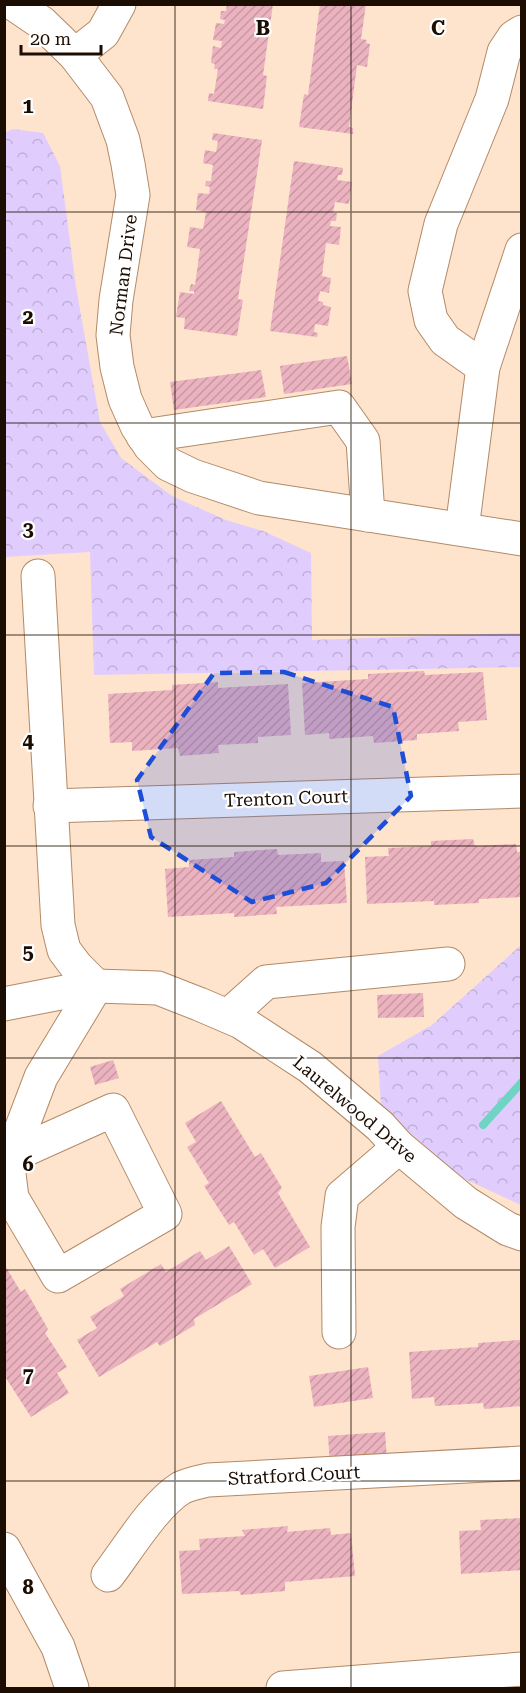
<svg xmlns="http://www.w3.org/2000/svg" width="526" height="1693" viewBox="0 0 526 1693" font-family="'Roboto Serif',serif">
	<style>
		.forest { fill: url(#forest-crowns) }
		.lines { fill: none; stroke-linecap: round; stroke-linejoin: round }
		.stream { stroke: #70d4c4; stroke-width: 8 }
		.building { fill: url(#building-hatch) }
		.minor-casing { stroke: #b28a67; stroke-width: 35 }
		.minor { stroke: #fff; stroke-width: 33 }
		.marked { fill: #1d4ed8; fill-opacity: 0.2; stroke: #1d4ed8; stroke-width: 4.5; stroke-dasharray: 12 8; stroke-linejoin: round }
		.grid { fill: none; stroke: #1c0d02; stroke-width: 1.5; stroke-opacity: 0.55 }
		.labels { text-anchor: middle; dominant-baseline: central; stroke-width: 4.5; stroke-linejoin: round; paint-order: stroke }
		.street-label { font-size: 18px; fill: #1c0d02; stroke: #fff }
		.grid-label { font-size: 20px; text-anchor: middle; font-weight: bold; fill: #1c0d02; stroke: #fff; stroke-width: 4.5; stroke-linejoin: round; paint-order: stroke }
	</style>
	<defs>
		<pattern id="forest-crowns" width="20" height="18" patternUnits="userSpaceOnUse" patternTransform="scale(1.5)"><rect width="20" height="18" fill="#e0cdfe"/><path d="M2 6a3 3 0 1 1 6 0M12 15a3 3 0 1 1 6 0" fill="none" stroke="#c0afd8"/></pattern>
		<pattern id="building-hatch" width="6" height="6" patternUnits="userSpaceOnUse" patternTransform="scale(1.5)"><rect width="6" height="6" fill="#ebb2c0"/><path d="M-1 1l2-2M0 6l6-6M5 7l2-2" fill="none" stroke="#c998a3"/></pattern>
	</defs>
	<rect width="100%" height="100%" fill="#fee3cd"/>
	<g class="forest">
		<polygon points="13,129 43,133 60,166 76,287 100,422 121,458 172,496 226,520 263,531 311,553 312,640 521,633 521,667 94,675 90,552 5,557 4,133"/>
		<polygon points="521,945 521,1205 454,1174 381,1105 378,1056 432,1025"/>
	</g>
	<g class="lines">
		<polyline class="stream" points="483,1125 522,1082"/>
	</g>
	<g class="building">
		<polygon points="227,4 273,4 263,75 267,76 263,109 208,101 209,93 214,94 218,69 214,69 215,64 211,63 213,46 221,48 222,41 213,40 216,23 224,24 225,20 220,19 221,11 226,11"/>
		<polygon points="320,4 366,4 361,39 367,40 366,43 370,44 367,67 357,65 349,127 353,128 353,134 299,127 304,94 308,95"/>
		<polygon points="213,133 262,140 238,299 243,300 237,336 184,329 185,318 176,317 180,292 194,294 194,291 189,291 191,284 195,285 200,249 187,247 190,227 203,229 206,212 196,210 198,193 209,194 210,187 205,186 206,181 211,181 213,165 203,163 205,150 216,152 218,141 212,140"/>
		<polygon points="294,161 343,168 342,175 338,175 337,180 352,182 349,204 335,202 333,213 337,213 336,221 331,221 330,226 341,227 339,245 326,243 322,276 331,278 329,293 320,291 318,301 323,302 323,305 331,307 328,326 315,324 314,332 318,333 317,337 270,331"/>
		<polygon points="347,356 352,384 284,394 280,366"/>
		<polygon points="261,370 266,397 174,410 170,382"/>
		<polygon points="424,671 425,675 483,672 487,720 458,722 459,731 417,734 417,740 374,743 373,736 329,739 329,733 305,735 302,683 368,679 368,674"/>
		<polygon points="218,682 218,688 288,684 291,735 258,737 258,743 218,745 219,753 180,756 178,748 132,751 132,742 110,743 108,694 172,690 172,685"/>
		<polygon points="473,839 475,846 516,844 517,852 522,852 522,897 479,899 479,903 434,905 434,901 367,904 365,857 389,856 388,848 431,846 431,841"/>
		<polygon points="277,849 278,855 321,853 321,862 344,861 347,903 276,907 277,914 234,917 234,913 168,917 165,869 189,867 189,860 234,857 234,852"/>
		<polygon points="423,993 424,1017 378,1018 377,995"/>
		<polygon points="113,1060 119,1078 95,1085 90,1067"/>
		<polygon points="221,1101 255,1157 261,1153 282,1188 278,1193 310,1247 275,1268 263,1249 254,1255 234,1222 229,1225 204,1186 209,1183 187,1147 196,1142 185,1123"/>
		<polygon points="229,1246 252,1284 194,1319 195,1325 160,1346 157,1342 99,1377 77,1340 97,1328 90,1317 124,1296 120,1289 161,1264 166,1272 200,1251 206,1260"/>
		<polygon points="4,1264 21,1292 25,1289 48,1329 45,1333 67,1367 57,1373 69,1393 31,1417 4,1375"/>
		<polygon points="520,1340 522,1406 484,1409 483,1403 435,1406 434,1397 412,1399 409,1352 478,1347 478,1343"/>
		<polygon points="368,1367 373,1398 314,1407 309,1376"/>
		<polygon points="385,1432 387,1460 330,1464 328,1436"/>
		<polygon points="522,1518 522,1570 461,1574 459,1531 481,1530 480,1520"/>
		<polygon points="288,1526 287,1532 330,1528 331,1535 351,1533 355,1576 285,1582 285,1591 241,1595 239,1591 182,1594 179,1551 200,1550 199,1539 245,1536 242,1530"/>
	</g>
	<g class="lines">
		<defs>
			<g id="minor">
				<polyline points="14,4 42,23 75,55 107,97 123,140 128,164 133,195 116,300 113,335 117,367 125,399 137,426 150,446 168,464 193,476 259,498 522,539"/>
				<polyline points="75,55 103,33 119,4"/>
				<polyline points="483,367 445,340 431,320 425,291 441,224 492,99 504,52 514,37 522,32"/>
				<polyline points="143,436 339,407 363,441 368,515"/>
				<polyline points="462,529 483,367 522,250"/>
				<polyline points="50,806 522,791"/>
				<polyline points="4,1004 96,986 158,988 199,1004 241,1022 310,1067 380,1126 399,1147 466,1203 508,1229 522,1234"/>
				<polyline points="228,1016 266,982 448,964"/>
				<polyline points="11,1156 113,1110 165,1214 58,1276 12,1198 9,1174 11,1156 41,1077 96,986 76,966 64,950 58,925 38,576"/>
				<polyline points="339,1332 338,1227 342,1196 399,1147"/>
				<polyline points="4,1549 58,1647 72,1688"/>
				<path d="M108 1575C128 1549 154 1505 181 1488 189 1484 199 1482 208 1480L522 1463"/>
				<polyline points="283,1688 522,1669"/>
			</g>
		</defs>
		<use href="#minor" class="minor-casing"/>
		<use href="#minor" class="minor"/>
	</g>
	<path class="marked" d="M284 672 393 707 411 796 326 883 252 902 151 837 137 780 214 673Z"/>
	<path class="grid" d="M175 4V1688M351 4V1688M4 212H522M4 423H522M4 635H522M4 846H522M4 1058H522M4 1270H522M4 1481H522"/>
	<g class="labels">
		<g class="street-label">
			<text transform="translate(123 275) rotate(-83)">Norman Drive</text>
			<text transform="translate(286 798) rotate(-2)">Trenton Court</text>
			<text transform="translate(355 1109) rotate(40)">Laurelwood Drive</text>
			<text transform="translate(294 1475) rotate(-3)">Stratford Court</text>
		</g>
	</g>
	<g class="grid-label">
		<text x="263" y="35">B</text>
		<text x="438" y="35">C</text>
		<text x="28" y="113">1</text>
		<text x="28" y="324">2</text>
		<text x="28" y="536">3</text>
		<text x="28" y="748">4</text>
		<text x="28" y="959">5</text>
		<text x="28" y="1171">6</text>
		<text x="28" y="1382">7</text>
		<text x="28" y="1594">8</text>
	</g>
	<rect width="526" height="1693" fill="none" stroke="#1c0d02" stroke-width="12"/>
	<path d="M21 45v9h80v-9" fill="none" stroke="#1c0d02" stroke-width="3"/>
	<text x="30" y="45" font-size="18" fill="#1c0d02" stroke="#ffffff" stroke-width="4.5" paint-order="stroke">20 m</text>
</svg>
